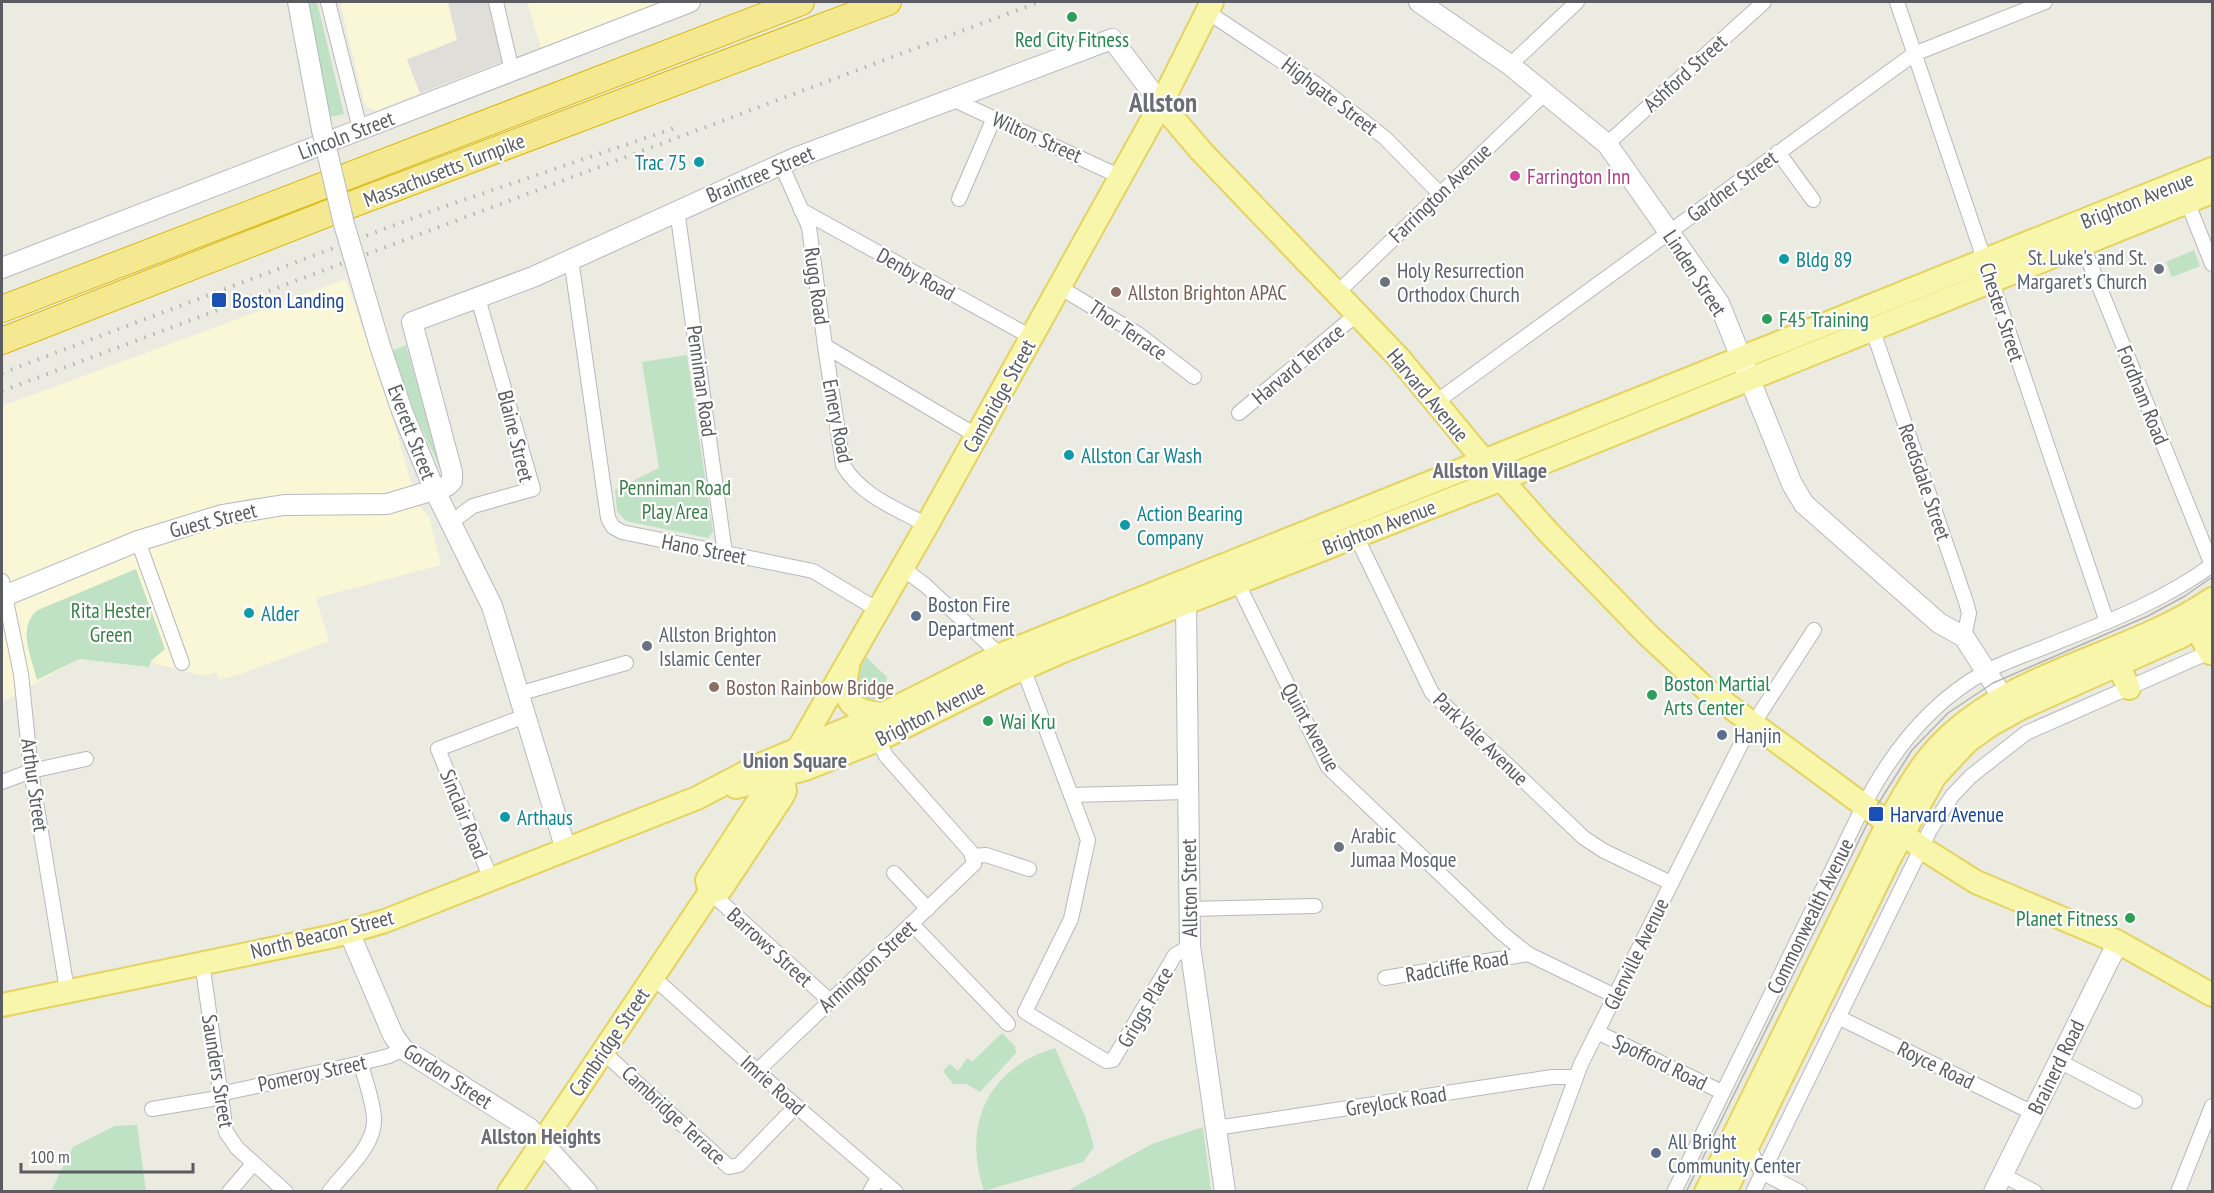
<svg xmlns="http://www.w3.org/2000/svg" width="2214" height="1193" viewBox="0 0 2214 1193" font-family="'PT Sans Narrow',sans-serif">
	<style>
		.commercial { fill: #faf7d7 }
		.industrial { fill: #dfded9 }
		.green { fill: #bfe1c4 }
		.lines { fill: none; stroke-linecap: round; stroke-linejoin: round }
		.street-casing { stroke: #b7b8bd; stroke-width: 16 }
		.secondary-casing { stroke: #b7b9bf; stroke-width: 22 }
		.primary-casing { stroke: #e5d361; stroke-width: 26 }
		.highway-casing { stroke: #dab912; stroke-width: 28 }
		.street { stroke: #fff; stroke-width: 14 }
		.secondary { stroke: #fff; stroke-width: 20 }
		.primary { stroke: #f8f6aa; stroke-width: 22 }
		.highway { stroke: #f4e990; stroke-width: 26 }
		.tram { stroke: #b2b3b3; stroke-width: 1.5 }
		.rail { stroke: #b2b3b3; stroke-width: 4; stroke-dasharray: 1.5 8; stroke-linecap: butt }
		.secondary-bridge-casing { stroke: #b7b9bf; stroke-width: 22; stroke-linecap: butt }
		.secondary-bridge { stroke: #fff; stroke-width: 20 }
		.leisure-dot { fill: #2e9e5b; stroke: #fff; stroke-width: 2 }
		.culture-dot { fill: #0f9aa8; stroke: #fff; stroke-width: 2 }
		.hotel-dot { fill: #d1479c; stroke: #fff; stroke-width: 2 }
		.worship-dot { fill: #6b7280; stroke: #fff; stroke-width: 2 }
		.education-dot { fill: #8d6e63; stroke: #fff; stroke-width: 2 }
		.transit-dot { fill: #1a4fb4; stroke: #fff; stroke-width: 2 }
		.service-dot { fill: #5c6f8a; stroke: #fff; stroke-width: 2 }
		.labels { text-anchor: middle; dominant-baseline: central; stroke-width: 4.5; stroke-linejoin: round; paint-order: stroke }
		.leisure-label { font-size: 21px; fill: #27864d; stroke: #fff; text-anchor: start }
		.street-label { font-size: 21px; fill: #5a5c61; stroke: #fff }
		.culture-label { font-size: 21px; fill: #0d838f; stroke: #fff; text-anchor: start }
		.hotel-label { font-size: 21px; fill: #b23c85; stroke: #fff; text-anchor: start }
		.worship-label { font-size: 21px; fill: #5b616d; stroke: #fff; text-anchor: start }
		.education-label { font-size: 21px; fill: #785e54; stroke: #fff; text-anchor: start }
		.transit-label { font-size: 21px; fill: #164399; stroke: #fff; text-anchor: start }
		.park-label { font-size: 21px; fill: #3b7f48; stroke: #fff }
		.service-label { font-size: 21px; fill: #4e5e75; stroke: #fff; text-anchor: start }
		.neighbourhood-label { font-size: 22px; font-weight: bold; fill: #6b6e73; stroke: #fff }
		.district-label { font-size: 27px; font-weight: bold; fill: #6b6e73; stroke: #fff }
	</style>
	<rect width="100%" height="100%" fill="#ebebe1"/>
	<g class="commercial">
		<polygon points="340,2 448,2 457,40 407,59 420,93 376,111 365,106"/>
		<polygon points="527,2 659,2 541,48"/>
		<polygon points="346,279 393,419 417,504 429,517 441,565 316,598 329,641 243,673 219,680 216,672 202,676 150,662 149,667 79,659 2,702 2,406"/>
	</g>
	<polygon class="industrial" points="448,2 491,2 505,61 420,93 407,60 457,40"/>
	<g class="green">
		<polygon points="308,2 317,2 344,114 330,117"/>
		<polygon points="2194,250 2200,266 2172,277 2166,262"/>
		<polygon points="406,345 442,470 441,471 414,411 392,351"/>
		<polygon points="687,355 713,532 708,538 626,521 617,511 615,490 659,468 642,362"/>
		<path d="M136 569 165 649 151 661 149 667 79 659 37 680C32 658 16 626 38 610Z"/>
		<path d="M866 657 887 677 883 697 871 700 862 697C851 684 859 670 866 657Z"/>
		<polygon points="1002,1033 1015,1046 1016,1053 980,1092 966,1084 953,1084 943,1071 950,1064 958,1071 967,1058 972,1062"/>
		<path d="M1055 1048 1085 1116 1094 1147 1083 1162 984 1191C962 1126 987 1068 1055 1048Z"/>
		<polygon points="137,1125 146,1191 51,1191 73,1147 115,1126"/>
		<polygon points="1203,1127 1211,1191 1067,1191 1152,1144"/>
	</g>
	<g class="lines">
		<defs>
			<g id="street">
				<polyline points="328,2 360,129"/>
				<polyline points="496,2 512,71"/>
				<polyline points="1897,2 2107,622"/>
				<polyline points="1209,13 1316,84 1385,138 1440,194"/>
				<polyline points="1510,65 1577,2"/>
				<polyline points="952,99 1121,177"/>
				<polyline points="1607,144 1764,2"/>
				<polyline points="1778,152 1813,200"/>
				<polyline points="781,164 809,227 825,346 977,436"/>
				<polyline points="2185,196 2212,264"/>
				<polyline points="959,199 994,118"/>
				<polyline points="677,210 725,553"/>
				<polyline points="801,210 1031,337"/>
				<polyline points="2080,239 2212,565"/>
				<polyline points="571,259 608,518 613,527 622,532 813,571 878,610"/>
				<polyline points="1059,287 1138,334 1194,377"/>
				<polyline points="1337,293 1544,94"/>
				<polyline points="1872,328 1966,602 1969,613 1964,637"/>
				<path d="M825 346 843 465C860 495 897 509 927 525"/>
				<polyline points="1436,402 1914,54 2045,2"/>
				<polyline points="1239,413 1357,314"/>
				<polyline points="450,523 473,506 533,489 478,298"/>
				<polyline points="1356,536 1432,693 1584,838 1604,851 1671,883"/>
				<polyline points="138,541 182,663"/>
				<polyline points="902,568 925,585 1000,655"/>
				<polyline points="2,581 21,674 31,771 67,990"/>
				<polyline points="1237,582 1328,767 1502,933 1528,954 1615,996"/>
				<polyline points="1023,668 1088,840 1071,919 1025,1012 1106,1061 1113,1060 1175,955 1190,946"/>
				<polyline points="518,694 626,663"/>
				<polyline points="2,782 31,771 86,759"/>
				<polyline points="1071,795 1187,792"/>
				<polyline points="973,856 986,855 1029,869"/>
				<polyline points="894,873 928,909"/>
				<polyline points="491,879 438,749 525,716"/>
				<polyline points="710,892 830,1001"/>
				<polyline points="1188,909 1315,906"/>
				<polyline points="912,924 1008,1024"/>
				<polyline points="202,962 226,1132 237,1148 286,1192"/>
				<polyline points="653,977 796,1106 896,1192"/>
				<polyline points="1385,978 1528,954"/>
				<polyline points="1838,1017 2033,1113"/>
				<polyline points="1597,1032 1722,1092"/>
				<polyline points="602,1051 729,1167 739,1165 796,1106"/>
				<polyline points="2059,1061 2135,1101"/>
				<polyline points="757,1071 974,864 971,852 886,756 878,740"/>
				<polyline points="152,1109 212,1099 229,1092 361,1063 389,1056 403,1049"/>
				<polyline points="1216,1128 1552,1077 1575,1077"/>
				<polyline points="1748,1145 1761,1172 1800,1192"/>
				<polyline points="2003,1175 2035,1192"/>
				<polyline points="229,1192 254,1163"/>
				<path d="M329 1192C345 1171 376 1145 374 1118 373 1100 365 1081 361 1063"/>
				<polyline points="870,1192 878,1178"/>
				<polyline points="1534,1192 1581,1064 1744,738 1814,630"/>
				<path d="M1674 1192 1864 805C1892 751 1931 702 1985 672 2004 662 2025 655 2045 647 2102 624 2162 602 2212 565"/>
				<polyline points="1753,1192 1930,830 1952,796 1971,776 2026,733 2212,651"/>
				<polyline points="2178,1192 2212,1106"/>
			</g>
			<g id="secondary">
				<polyline points="298,2 322,130"/>
				<polyline points="1419,2 1510,65 1607,144 1719,303 1792,484 1804,504 1939,623 1964,637 2011,710"/>
				<polyline points="2,268 690,2"/>
				<polyline points="380,346 402,411 435,491 492,606 566,850"/>
				<polyline points="1182,588 1186,602 1190,946 1225,1192"/>
				<polyline points="2,597 138,541 222,515 284,505 387,504 447,486 452,481 452,472 412,322 533,277 795,158 1112,39 1161,104"/>
				<polyline points="349,932 393,1035 403,1049 529,1128 587,1192"/>
				<polyline points="1994,1192 2118,942"/>
			</g>
			<g id="primary">
				<polyline points="1161,104 1201,151 1399,358 1476,451 1549,533 1647,634 1707,690 1922,848 1976,882 2118,942 2212,995"/>
				<polyline points="2189,615 2210,653"/>
				<polyline points="2118,665 2129,688"/>
				<path d="M848 667C841 699 849 712 883 714"/>
				<polyline points="736,787 805,769 878,740 1006,676 1063,651 1500,480 2212,192"/>
				<polyline points="710,892 707,880 763,794 782,775 797,751 927,525 1161,104 1212,2"/>
				<polyline points="2,1005 334,936 385,921 697,798 760,765 883,714 1000,655 2212,169"/>
				<polyline points="509,1192 710,892 721,889 782,797 785,791 782,775"/>
				<path d="M1706 1192 1888 823C1904 795 1919 766 1942 743 2013 670 2129 656 2212 599"/>
				<polyline points="1725,1192 1889,859 1935,776 1968,741 1989,726 2021,708 2180,637 2212,618"/>
			</g>
			<g id="highway">
				<polyline points="2,309 801,2"/>
				<polyline points="2,341 329,213 888,2"/>
			</g>
		</defs>
		<use href="#street" class="street-casing"/>
		<use href="#secondary" class="secondary-casing"/>
		<use href="#primary" class="primary-casing"/>
		<use href="#highway" class="highway-casing"/>
		<use href="#street" class="street"/>
		<use href="#secondary" class="secondary"/>
		<use href="#primary" class="primary"/>
		<use href="#highway" class="highway"/>
		<polyline class="tram" points="1686,1192 1873,812 1912,750 1948,713 1993,683 2148,616 2185,596 2212,577"/>
		<g class="rail">
			<polyline points="2,373 440,208 675,128"/>
			<polyline points="2,391 1039,2"/>
		</g>
		<defs>
			<polyline id="secondary-bridge" points="322,130 344,224 380,346"/>
		</defs>
		<use href="#secondary-bridge" class="secondary-bridge-casing"/>
		<use href="#secondary-bridge" class="secondary-bridge"/>
	</g>
	<g class="leisure-dot">
		<circle cx="1072" cy="17" r="6"/>
		<circle cx="1767" cy="319" r="6"/>
		<circle cx="1652" cy="695" r="6"/>
		<circle cx="988" cy="721" r="6"/>
		<circle cx="2130" cy="918" r="6"/>
	</g>
	<g class="culture-dot">
		<circle cx="699" cy="162" r="6"/>
		<circle cx="1784" cy="259" r="6"/>
		<circle cx="1069" cy="455" r="6"/>
		<circle cx="1125" cy="525" r="6"/>
		<circle cx="249" cy="613" r="6"/>
		<circle cx="505" cy="817" r="6"/>
	</g>
	<circle class="hotel-dot" cx="1515" cy="176" r="6"/>
	<g class="worship-dot">
		<circle cx="2159" cy="269" r="6"/>
		<circle cx="1385" cy="282" r="6"/>
		<circle cx="647" cy="646" r="6"/>
		<circle cx="1339" cy="847" r="6"/>
	</g>
	<g class="education-dot">
		<circle cx="1116" cy="292" r="6"/>
		<circle cx="714" cy="687" r="6"/>
	</g>
	<g class="transit-dot">
		<rect x="211" y="292" width="16" height="16" rx="3"/>
		<rect x="1868" y="806" width="16" height="16" rx="3"/>
	</g>
	<g class="service-dot">
		<circle cx="916" cy="616" r="6"/>
		<circle cx="1722" cy="735" r="6"/>
		<circle cx="1656" cy="1153" r="6"/>
	</g>
	<g class="labels">
		<g class="leisure-label">
			<text x="1072" y="39" text-anchor="middle">Red City Fitness</text>
			<text x="1779" y="319">F45 Training</text>
			<text x="1664" y="683">Boston Martial<tspan x="1664" dy="24">Arts Center</tspan></text>
			<text x="1000" y="721">Wai Kru</text>
			<text x="2118" y="918" text-anchor="end">Planet Fitness</text>
		</g>
		<g class="street-label">
			<text transform="translate(1685 73) rotate(-42)">Ashford Street</text>
			<text transform="translate(1330 96) rotate(37)">Highgate Street</text>
			<text transform="translate(346 135) rotate(-21)">Lincoln Street</text>
			<text transform="translate(1037 137) rotate(24)">Wilton Street</text>
			<text transform="translate(444 170) rotate(-21)">Massachusetts Turnpike</text>
			<text transform="translate(760 174) rotate(-23)">Braintree Street</text>
			<text transform="translate(1732 186) rotate(-36)">Gardner Street</text>
			<text transform="translate(1440 193) rotate(-44)">Farrington Avenue</text>
			<text transform="translate(2137 200) rotate(-22)">Brighton Avenue</text>
			<text transform="translate(1695 273) rotate(57)">Linden Street</text>
			<text transform="translate(916 274) rotate(29)">Denby Road</text>
			<text transform="translate(817 286) rotate(82)">Rugg Road</text>
			<text transform="translate(2002 312) rotate(72)">Chester Street</text>
			<text transform="translate(1128 330) rotate(34)">Thor Terrace</text>
			<text transform="translate(1298 364) rotate(-40)">Harvard Terrace</text>
			<text transform="translate(702 381) rotate(82)">Penniman Road</text>
			<text transform="translate(1428 395) rotate(50)">Harvard Avenue</text>
			<text transform="translate(2143 395) rotate(68)">Fordham Road</text>
			<text transform="translate(999 396) rotate(-61)">Cambridge Street</text>
			<text transform="translate(838 421) rotate(79)">Emery Road</text>
			<text transform="translate(412 432) rotate(69)">Everett Street</text>
			<text transform="translate(516 436) rotate(76)">Blaine Street</text>
			<text transform="translate(1925 482) rotate(71)">Reedsdale Street</text>
			<text transform="translate(213 520) rotate(-14)">Guest Street</text>
			<text transform="translate(1379 527) rotate(-21)">Brighton Avenue</text>
			<text transform="translate(704 549) rotate(11)">Hano Street</text>
			<text transform="translate(930 713) rotate(-27)">Brighton Avenue</text>
			<text transform="translate(1311 727) rotate(61)">Quint Avenue</text>
			<text transform="translate(1481 739) rotate(44)">Park Vale Avenue</text>
			<text transform="translate(35 785) rotate(82)">Arthur Street</text>
			<text transform="translate(464 814) rotate(68)">Sinclair Road</text>
			<text transform="translate(1189 888) rotate(-91)">Allston Street</text>
			<text transform="translate(1810 916) rotate(-64)">Commonwealth Avenue</text>
			<text transform="translate(322 934) rotate(-14)">North Beacon Street</text>
			<text transform="translate(770 947) rotate(42)">Barrows Street</text>
			<text transform="translate(1636 954) rotate(-64)">Glenville Avenue</text>
			<text transform="translate(867 966) rotate(-43)">Armington Street</text>
			<text transform="translate(1457 966) rotate(-10)">Radcliffe Road</text>
			<text transform="translate(1145 1007) rotate(-60)">Griggs Place</text>
			<text transform="translate(609 1042) rotate(-56)">Cambridge Street</text>
			<text transform="translate(1660 1062) rotate(26)">Spofford Road</text>
			<text transform="translate(1936 1065) rotate(26)">Royce Road</text>
			<text transform="translate(2056 1067) rotate(-64)">Brainerd Road</text>
			<text transform="translate(218 1071) rotate(81)">Saunders Street</text>
			<text transform="translate(312 1073) rotate(-12)">Pomeroy Street</text>
			<text transform="translate(448 1076) rotate(33)">Gordon Street</text>
			<text transform="translate(773 1085) rotate(42)">Imrie Road</text>
			<text transform="translate(1396 1101) rotate(-9)">Greylock Road</text>
			<text transform="translate(674 1115) rotate(43)">Cambridge Terrace</text>
		</g>
		<g class="culture-label">
			<text x="687" y="162" text-anchor="end">Trac 75</text>
			<text x="1796" y="259">Bldg 89</text>
			<text x="1081" y="455">Allston Car Wash</text>
			<text x="1137" y="513">Action Bearing<tspan x="1137" dy="24">Company</tspan></text>
			<text x="261" y="613">Alder</text>
			<text x="517" y="817">Arthaus</text>
		</g>
		<g class="hotel-label">
			<text x="1527" y="176">Farrington Inn</text>
		</g>
		<g class="worship-label">
			<text x="2147" y="257" text-anchor="end">St. Luke's and St.<tspan x="2147" dy="24">Margaret's Church</tspan></text>
			<text x="1397" y="270">Holy Resurrection<tspan x="1397" dy="24">Orthodox Church</tspan></text>
			<text x="659" y="634">Allston Brighton<tspan x="659" dy="24">Islamic Center</tspan></text>
			<text x="1351" y="835">Arabic<tspan x="1351" dy="24">Jumaa Mosque</tspan></text>
		</g>
		<g class="education-label">
			<text x="1128" y="292">Allston Brighton APAC</text>
			<text x="726" y="687">Boston Rainbow Bridge</text>
		</g>
		<g class="transit-label">
			<text x="232" y="300">Boston Landing</text>
			<text x="1890" y="814">Harvard Avenue</text>
		</g>
		<g class="park-label">
			<text x="675" y="487">Penniman Road<tspan x="675" dy="24">Play Area</tspan></text>
			<text x="111" y="610">Rita Hester<tspan x="111" dy="24">Green</tspan></text>
		</g>
		<g class="service-label">
			<text x="928" y="604">Boston Fire<tspan x="928" dy="24">Department</tspan></text>
			<text x="1734" y="735">Hanjin</text>
			<text x="1668" y="1141">All Bright<tspan x="1668" dy="24">Community Center</tspan></text>
		</g>
		<g class="neighbourhood-label">
			<text x="1490" y="470">Allston Village</text>
			<text x="795" y="760">Union Square</text>
			<text x="541" y="1136">Allston Heights</text>
		</g>
		<g class="district-label">
			<text x="1163" y="102">Allston</text>
		</g>
	</g>
	<rect width="2214" height="1193" fill="none" stroke="#5a5c61" stroke-width="6"/>
	<path d="M21 1163v9h172v-9" fill="none" stroke="#5a5c61" stroke-width="3"/>
	<text x="30" y="1163" font-size="18" fill="#5a5c61" stroke="#ffffff" stroke-width="4.5" paint-order="stroke">100 m</text>
</svg>
